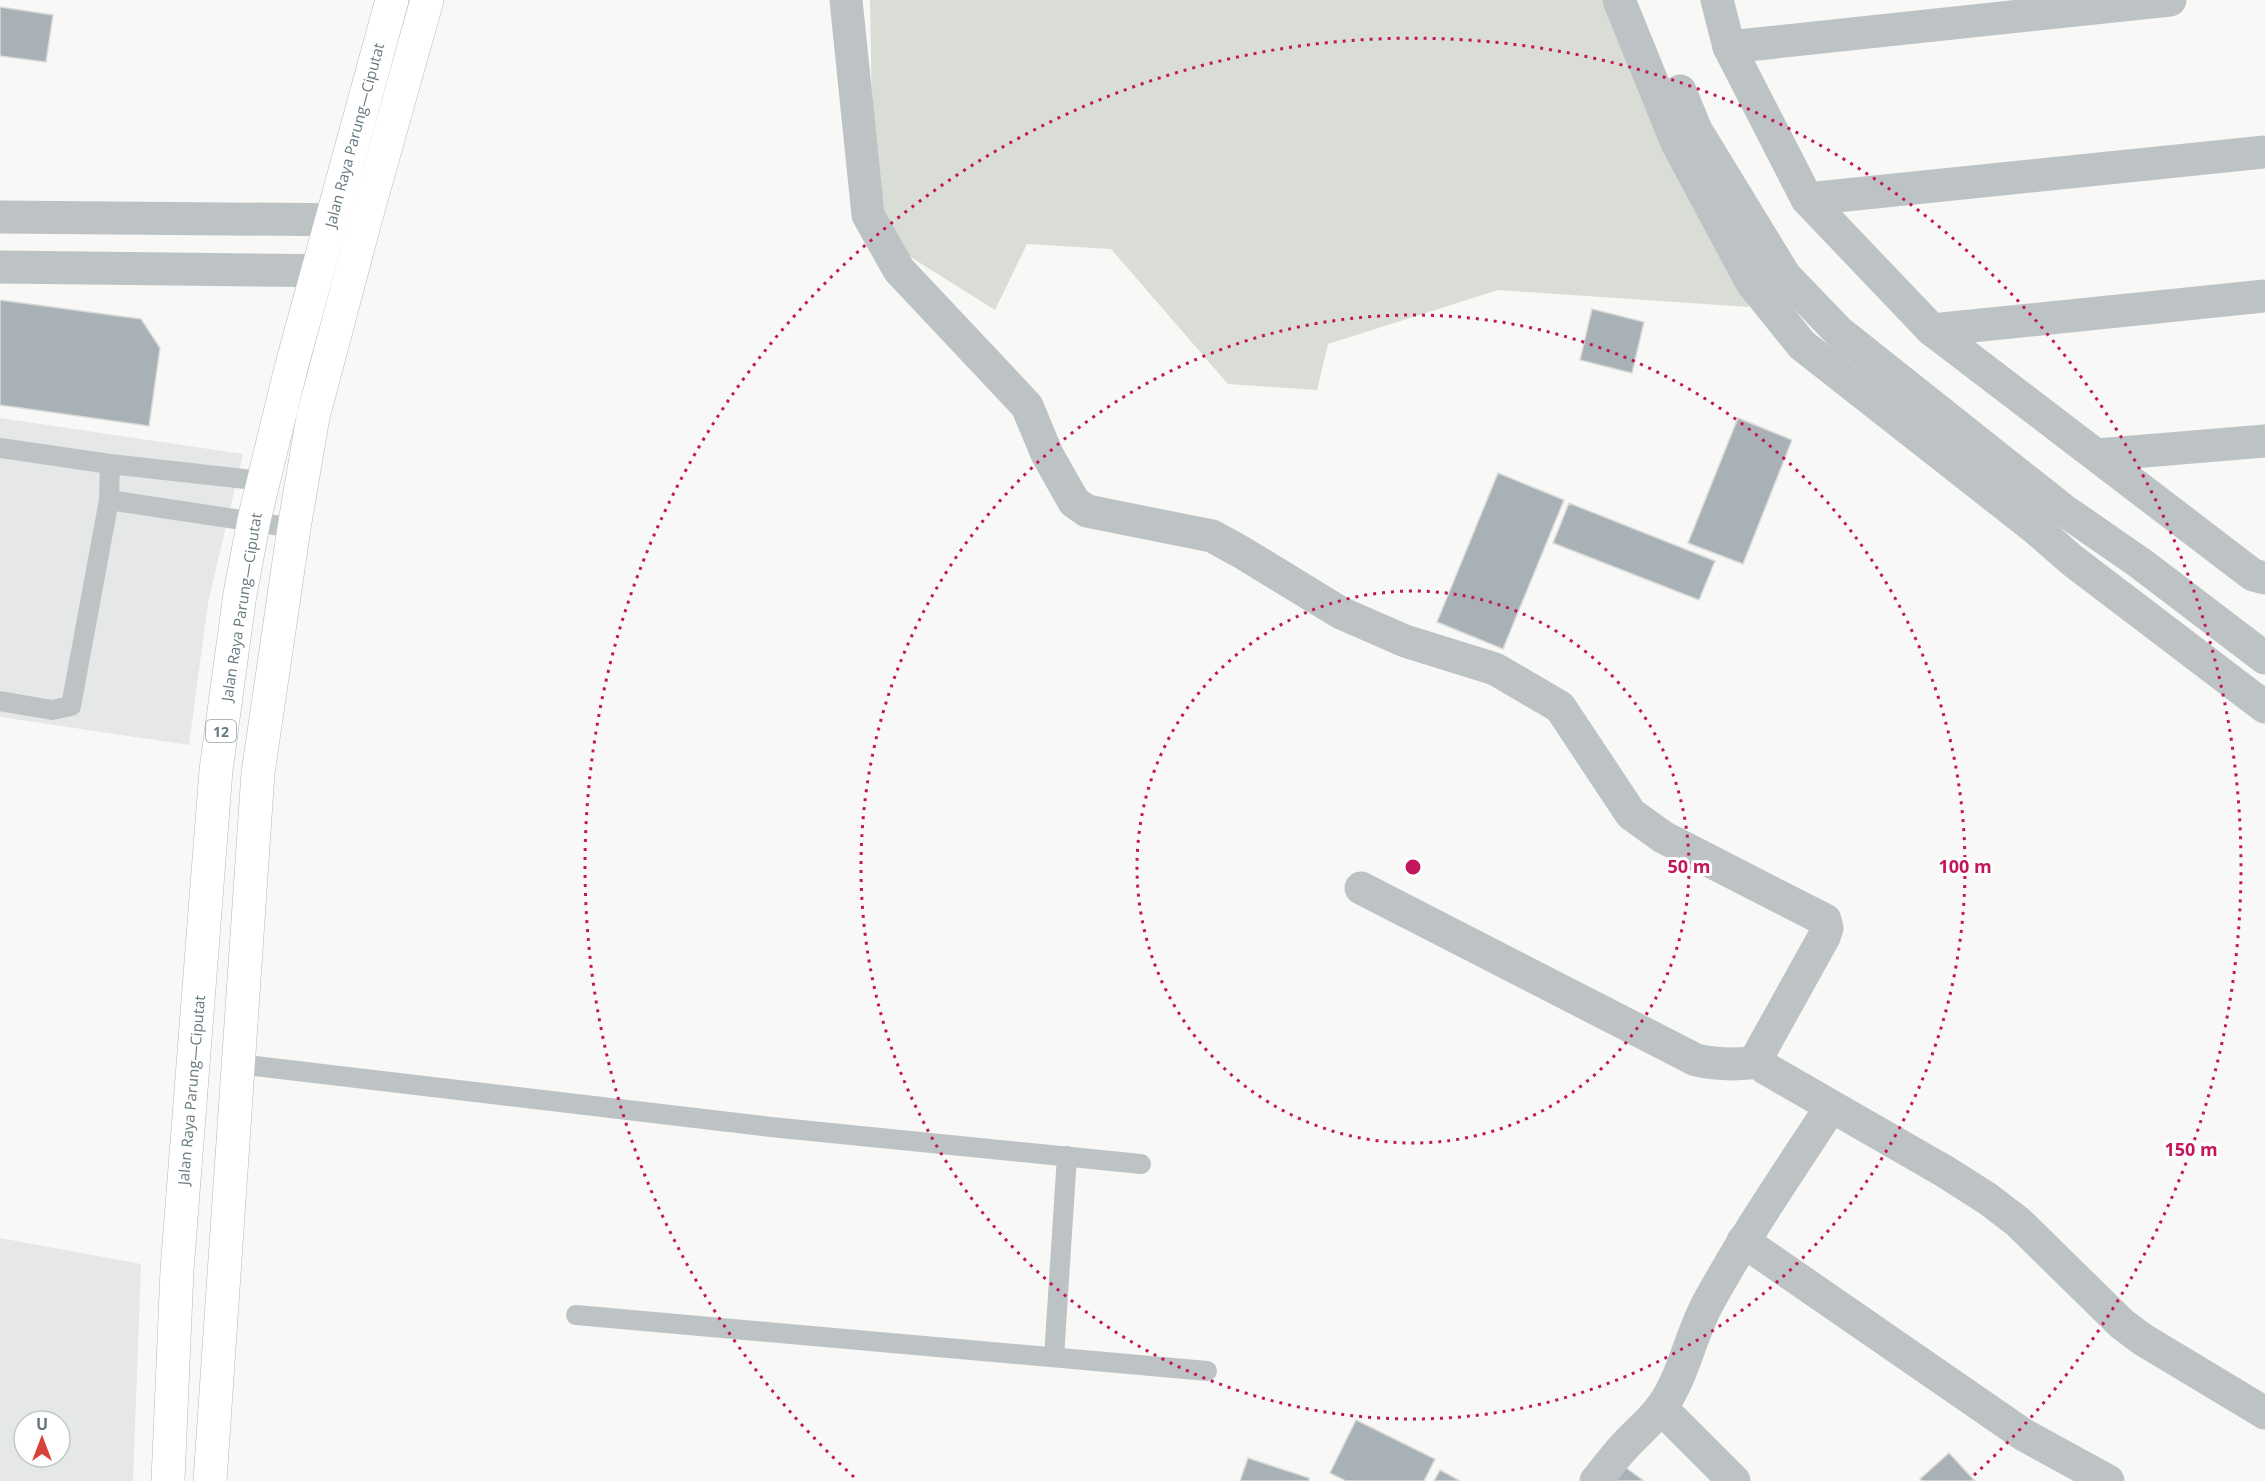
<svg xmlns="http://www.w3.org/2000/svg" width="2265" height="1481" viewBox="0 0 2265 1481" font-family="'Open Sans',sans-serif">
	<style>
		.built { fill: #e6e8e7; fill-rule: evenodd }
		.green { fill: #d9ddd5 }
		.building { fill: #a8b1b5; stroke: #dadad8; stroke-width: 1.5 }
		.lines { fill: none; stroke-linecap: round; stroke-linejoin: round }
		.trunk-casing { stroke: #b3b8ba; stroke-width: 34 }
		.service { stroke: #bdc3c5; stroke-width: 20 }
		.minor { stroke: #bdc3c5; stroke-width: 33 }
		.tertiary { stroke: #bdc3c5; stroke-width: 33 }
		.trunk { stroke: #fff; stroke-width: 33 }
		.ring { fill: none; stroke: #c2185b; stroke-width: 3; stroke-dasharray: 3 6 }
		.labels { text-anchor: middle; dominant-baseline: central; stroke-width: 6; stroke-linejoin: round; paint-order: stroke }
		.shield { fill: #fff; stroke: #94a0a5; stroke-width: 1.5 }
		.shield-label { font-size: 14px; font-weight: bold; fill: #66787f }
		.street-label { font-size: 15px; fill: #66787f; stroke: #fff }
		.centre { fill: #c2185b; stroke: #fff; stroke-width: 3 }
		.ring-label { font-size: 18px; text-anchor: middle; font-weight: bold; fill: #c2185b; stroke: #fff; stroke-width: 6; stroke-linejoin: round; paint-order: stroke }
	</style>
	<rect width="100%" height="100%" fill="#f8f8f6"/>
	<g class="built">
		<polygon points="0,418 243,454 208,603 189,745 0,717"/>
		<path d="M0 1238 141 1264 133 1481H0ZM24 1421H60V1457H24Z"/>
	</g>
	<polygon class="green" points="870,0 1613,0 1674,146 1749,307 1498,290 1328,344 1317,390 1228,384 1111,249 1027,244 995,310 874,234"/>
	<g class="building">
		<polygon points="0,7 53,15 46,62 0,56"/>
		<polygon points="0,300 141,319 160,348 149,426 0,405"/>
		<polygon points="1592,309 1644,322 1632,373 1580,360"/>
		<polygon points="1738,418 1792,440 1743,564 1688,543"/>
		<polygon points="1498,473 1564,500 1503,649 1437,622"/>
		<polygon points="1569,503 1715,561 1699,600 1553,543"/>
		<polygon points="1356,1420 1435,1459 1424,1481 1346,1481 1330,1473"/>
		<polygon points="1949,1453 1975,1481 1922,1481 1920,1479"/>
		<polygon points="1248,1458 1309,1478 1309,1481 1240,1481"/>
		<polygon points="1625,1467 1644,1481 1615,1481"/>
		<polygon points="1440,1470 1460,1481 1434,1481"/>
	</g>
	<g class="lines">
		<defs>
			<g id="trunk">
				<polyline points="168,1481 177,1270 216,770 240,594 254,520 291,368 392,0"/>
				<polyline points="210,1481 258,773 294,528 313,417 365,221 427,0"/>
			</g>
		</defs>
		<use href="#trunk" class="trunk-casing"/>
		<g class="service">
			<polyline points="0,448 110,464 263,481"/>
			<polyline points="109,500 294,528"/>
			<polyline points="0,701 52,710 71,706 109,500 110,464"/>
			<polyline points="238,1064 771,1127 1141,1164"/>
			<polyline points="576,1315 1207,1371"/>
			<polyline points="1054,1357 1067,1156"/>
		</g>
		<g class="minor">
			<polyline points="846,0 868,215 899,270 1027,406 1047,454 1074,502 1087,511 1212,536 1241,552 1341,613 1405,641 1495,669 1560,707 1631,814 1663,837 1825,920 1827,928 1824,937 1759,1054 1760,1062 1765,1068 1944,1171 1988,1199 2018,1222 2122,1324 2142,1339 2265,1413"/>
			<polyline points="1717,0 1729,47 1807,199 1932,330 2253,575 2265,578"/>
			<polyline points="1729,47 2170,0"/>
			<polyline points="1807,199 2265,152"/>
			<polyline points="0,217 360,220"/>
			<polyline points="0,267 347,271"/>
			<polyline points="1932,330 2265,296"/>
			<polyline points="2097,455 2265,441"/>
			<path d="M1361 888 1696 1060C1718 1065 1737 1065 1760 1062"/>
			<polyline points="1743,1241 2024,1435 2108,1481"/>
			<polyline points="1661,1408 1734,1481"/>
			<path d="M1596 1481C1605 1470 1613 1459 1622 1449 1635 1434 1652 1421 1663 1405 1685 1373 1690 1335 1709 1301 1746 1234 1789 1171 1831 1107"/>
		</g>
		<g class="tertiary">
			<polyline points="1619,0 1677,143 1752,283 1802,345 2035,528 2073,561 2265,707"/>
			<polyline points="1680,91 1696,130 1785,276 1839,332 2062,509 2140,563 2265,658"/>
		</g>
		<use href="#trunk" class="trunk"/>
	</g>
	<g class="ring">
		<circle cx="1413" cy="867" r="276"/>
		<circle cx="1413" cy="867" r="552"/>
		<path d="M854 1477A828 828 0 1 1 1972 1477"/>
	</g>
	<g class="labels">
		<rect class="shield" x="206" y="720" width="30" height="22" rx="4.5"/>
		<g class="shield-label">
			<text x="221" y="731">12</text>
		</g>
		<g class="street-label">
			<text transform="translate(354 135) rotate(-75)">Jalan Raya Parung—Ciputat</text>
			<text transform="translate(241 607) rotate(-81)">Jalan Raya Parung—Ciputat</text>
			<text transform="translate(191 1090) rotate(-85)">Jalan Raya Parung—Ciputat</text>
		</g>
	</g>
	<circle cx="1413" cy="867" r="9" class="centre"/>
	<g class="ring-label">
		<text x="1689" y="873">50 m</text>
		<text x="1965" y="873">100 m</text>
		<text x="2191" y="1156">150 m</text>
	</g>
	<g transform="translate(42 1439)"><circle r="28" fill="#ffffff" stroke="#c2c9cc" stroke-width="1.5"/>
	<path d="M0-4.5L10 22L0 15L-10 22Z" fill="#d74238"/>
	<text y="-9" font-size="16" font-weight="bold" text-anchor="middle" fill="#66787f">U</text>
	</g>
</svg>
